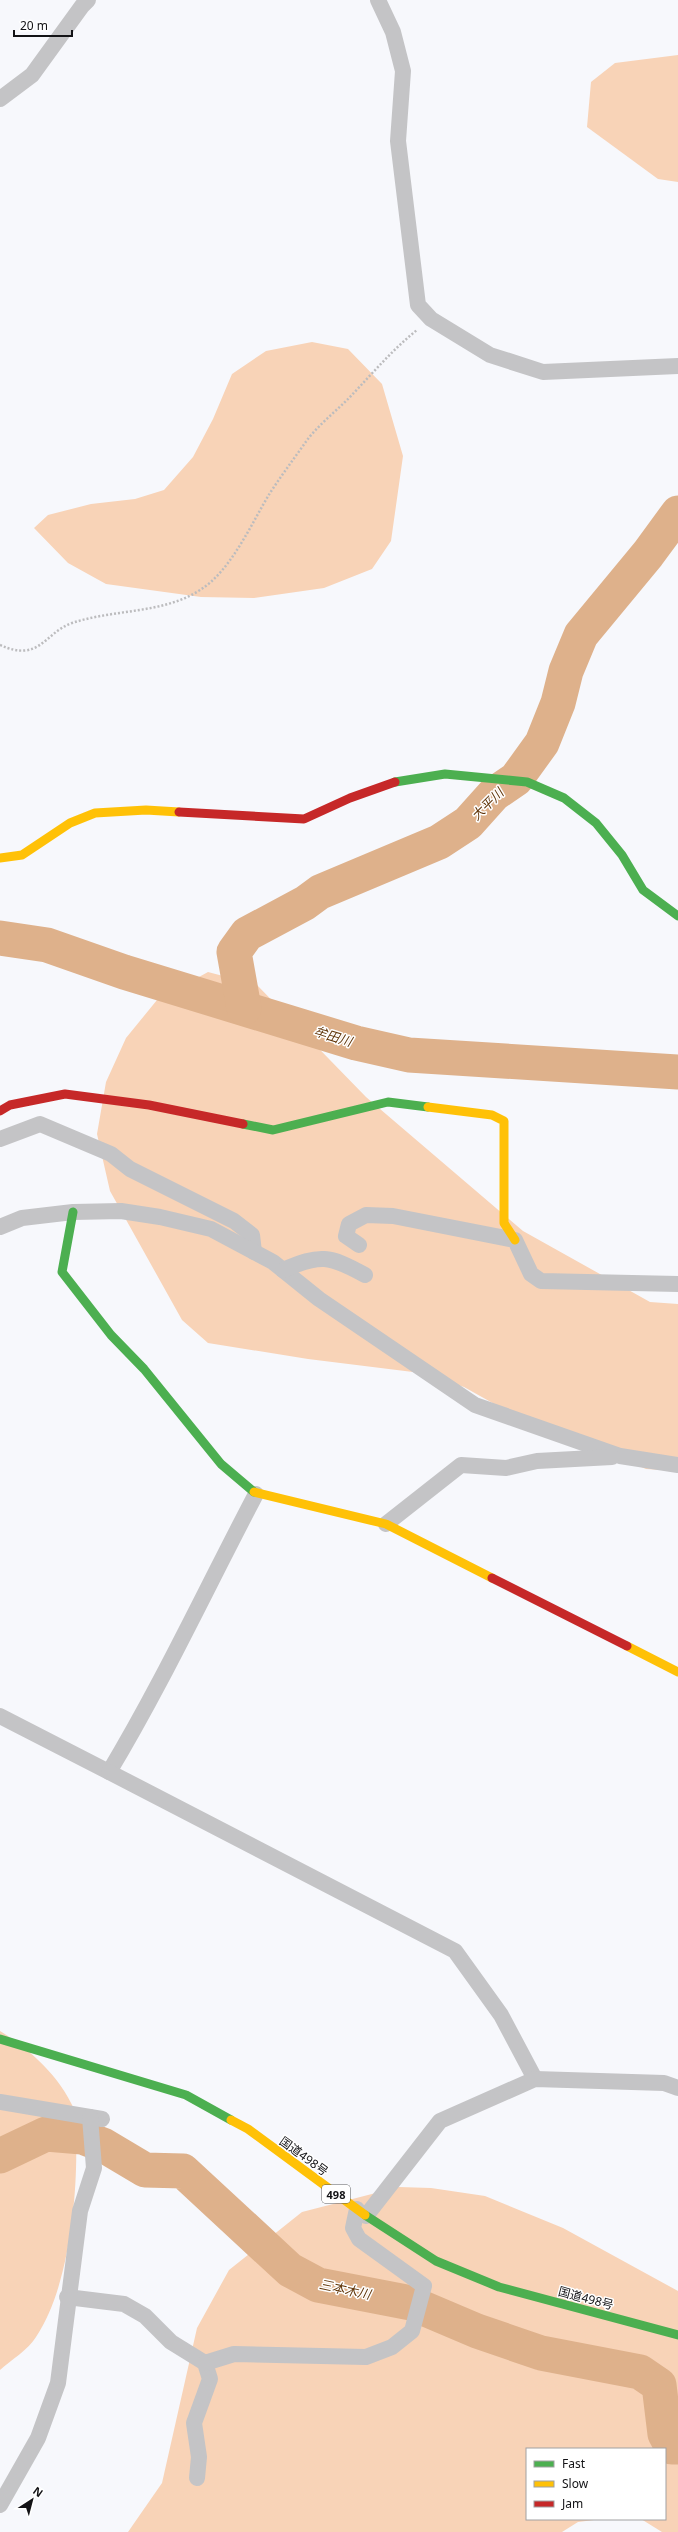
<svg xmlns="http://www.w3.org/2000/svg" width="678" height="2532" viewBox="0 0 678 2532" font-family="'Noto Sans','Noto Sans JP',sans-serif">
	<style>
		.forest { fill: #f8d3b7 }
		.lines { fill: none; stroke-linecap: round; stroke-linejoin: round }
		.river { stroke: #deb18b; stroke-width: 35 }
		.path { stroke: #bcbcbe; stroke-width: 2.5; stroke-dasharray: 2 2; stroke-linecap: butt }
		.street { stroke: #c4c4c6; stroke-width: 16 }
		.fast { stroke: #4caf50; stroke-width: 9 }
		.slow { stroke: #ffc107; stroke-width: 9 }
		.jam { stroke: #c62828; stroke-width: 9 }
		.labels { text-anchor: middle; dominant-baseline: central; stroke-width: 3; stroke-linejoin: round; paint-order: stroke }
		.shield { fill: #fff; stroke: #5a5a5c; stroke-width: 1 }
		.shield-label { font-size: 11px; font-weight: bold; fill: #131316 }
		.street-label { font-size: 12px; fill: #131316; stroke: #fff }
		.water-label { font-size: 13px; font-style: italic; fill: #61360a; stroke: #fff }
	</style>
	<rect width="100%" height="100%" fill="#f7f8fc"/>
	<g class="forest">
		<polygon points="678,55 678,182 658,179 587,127 591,82 615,63"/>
		<polygon points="312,342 348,349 382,384 403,456 391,541 372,569 324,588 254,598 201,597 106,584 68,563 34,528 48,515 91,504 135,499 164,490 193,457 213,419 232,374 266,351"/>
		<polygon points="208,972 257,985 366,1097 523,1231 650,1302 678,1304 678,1471 646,1469 514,1415 464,1387 421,1373 308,1359 208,1343 182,1320 110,1191 97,1134 106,1082 126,1038 157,1000"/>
		<path d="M0 2031C30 2049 60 2077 74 2109 78 2116 76 2129 76 2137 78 2195 69 2288 36 2337 28 2350 11 2360 0 2370Z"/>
		<polygon points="399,2187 431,2188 485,2196 563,2228 678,2291 678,2532 662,2532 641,2519 665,2519 665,2449 527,2449 527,2519 602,2519 578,2522 562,2532 128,2532 162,2483 197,2328 229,2270 302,2212"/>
	</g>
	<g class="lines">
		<g class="river">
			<polyline points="0,938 47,945 124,972 356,1043 409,1055 678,1072"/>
			<polyline points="244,1008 234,952 247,934 305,903 320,892 439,842 468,823 494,794 516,779 542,743 558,703 566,671 581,635 648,554 678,513"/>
			<polyline points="0,2156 46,2134 82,2137 103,2145 145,2170 183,2171 290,2270 318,2285 411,2303 477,2331 541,2353 640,2372 659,2385 665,2434 672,2447 678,2447"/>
		</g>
		<path class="path" d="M0 645C40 663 44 633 72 623 114 609 163 614 200 590 231 571 251 524 270 493 281 476 293 460 305 443 316 427 334 413 349 398 371 375 392 350 417 330"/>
		<g class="street">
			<polyline points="378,0 393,32 403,71 398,141 418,305 431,319 490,355 543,372 678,366"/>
			<polyline points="0,99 32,75 82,6 88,0"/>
			<polyline points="0,1139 40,1124 111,1154 130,1169 234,1221 252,1235 254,1252"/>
			<polyline points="0,1227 22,1218 73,1212 121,1211 160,1217 211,1229 273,1262 319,1299 475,1405 620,1456 678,1465"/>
			<polyline points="359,1245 346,1236 349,1224 366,1215 393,1216 515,1240 531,1274 541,1281 678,1284"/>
			<path d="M283 1270C320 1254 329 1255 365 1275"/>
			<polyline points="386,1524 461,1465 506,1468 537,1461 612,1457"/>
			<path d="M0 1716 109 1772C163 1682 207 1587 256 1494"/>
			<polyline points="109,1772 455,1951 501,2015 535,2079"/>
			<polyline points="0,2102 102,2119"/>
			<polyline points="366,2216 440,2121 535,2079 664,2083 678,2088"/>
			<polyline points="67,2297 124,2304 145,2316 171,2342 205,2363 210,2379 194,2423 199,2457 197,2478"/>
			<polyline points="205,2363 234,2354 366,2357 392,2347 412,2331 424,2286 359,2239 353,2228 357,2209"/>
			<polyline points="0,2505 38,2438 58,2383 80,2211 94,2168 90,2117"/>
		</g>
		<g class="fast">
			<polyline points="395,782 445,774 527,782 564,798 596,823 622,855 643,890 678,916"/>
			<polyline points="243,1124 273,1130 388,1102 428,1107"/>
			<polyline points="73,1212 62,1272 111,1335 144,1369 221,1464 254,1492"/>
			<polyline points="0,2039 186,2095 231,2120"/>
			<polyline points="365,2215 436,2261 499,2287 678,2335"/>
		</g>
		<g class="slow">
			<polyline points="0,858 22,855 70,823 95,813 146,810 179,812"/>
			<polyline points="428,1107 492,1115 504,1121 504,1223 515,1240"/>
			<polyline points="254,1492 386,1524 492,1578"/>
			<polyline points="627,1646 678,1672"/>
			<polyline points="231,2120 248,2129 365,2215"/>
		</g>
		<g class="jam">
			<polyline points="179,812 304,819 350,798 395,782"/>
			<polyline points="0,1111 10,1105 65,1094 149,1105 243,1124"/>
			<polyline points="492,1578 627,1646"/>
		</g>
	</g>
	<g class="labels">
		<rect class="shield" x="322" y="2185" width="28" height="18" rx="3"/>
		<g class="shield-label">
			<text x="336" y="2194">498</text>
		</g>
		<g class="street-label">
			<text transform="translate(304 2156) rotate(36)">国道498号</text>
			<text transform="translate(586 2298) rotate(15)">国道498号</text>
		</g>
		<g class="water-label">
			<text transform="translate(487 804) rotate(-45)">大平川</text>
			<text transform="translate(333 1036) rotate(17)">牟田川</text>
			<text transform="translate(345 2289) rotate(12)">三本木川</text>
		</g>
	</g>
	<rect x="526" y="2448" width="140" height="72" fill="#ffffff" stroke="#a1a1a2"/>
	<rect x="534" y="2461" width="20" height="6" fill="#4caf50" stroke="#a1a1a2"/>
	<text x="562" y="2468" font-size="12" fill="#131316">Fast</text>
	<rect x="534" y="2481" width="20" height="6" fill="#ffc107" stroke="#a1a1a2"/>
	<text x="562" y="2488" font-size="12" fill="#131316">Slow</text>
	<rect x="534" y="2501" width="20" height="6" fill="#c62828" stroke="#a1a1a2"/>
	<text x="562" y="2508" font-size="12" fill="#131316">Jam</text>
	<g transform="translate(32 2500) rotate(36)" stroke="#ffffff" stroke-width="3" paint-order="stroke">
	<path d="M0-3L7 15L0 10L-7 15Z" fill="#131316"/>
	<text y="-6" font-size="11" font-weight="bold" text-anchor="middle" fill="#131316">N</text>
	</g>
	<path d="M14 30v6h58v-6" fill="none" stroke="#131316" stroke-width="2"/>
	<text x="20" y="30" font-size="12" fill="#131316" stroke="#ffffff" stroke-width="3" paint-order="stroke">20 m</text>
</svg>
